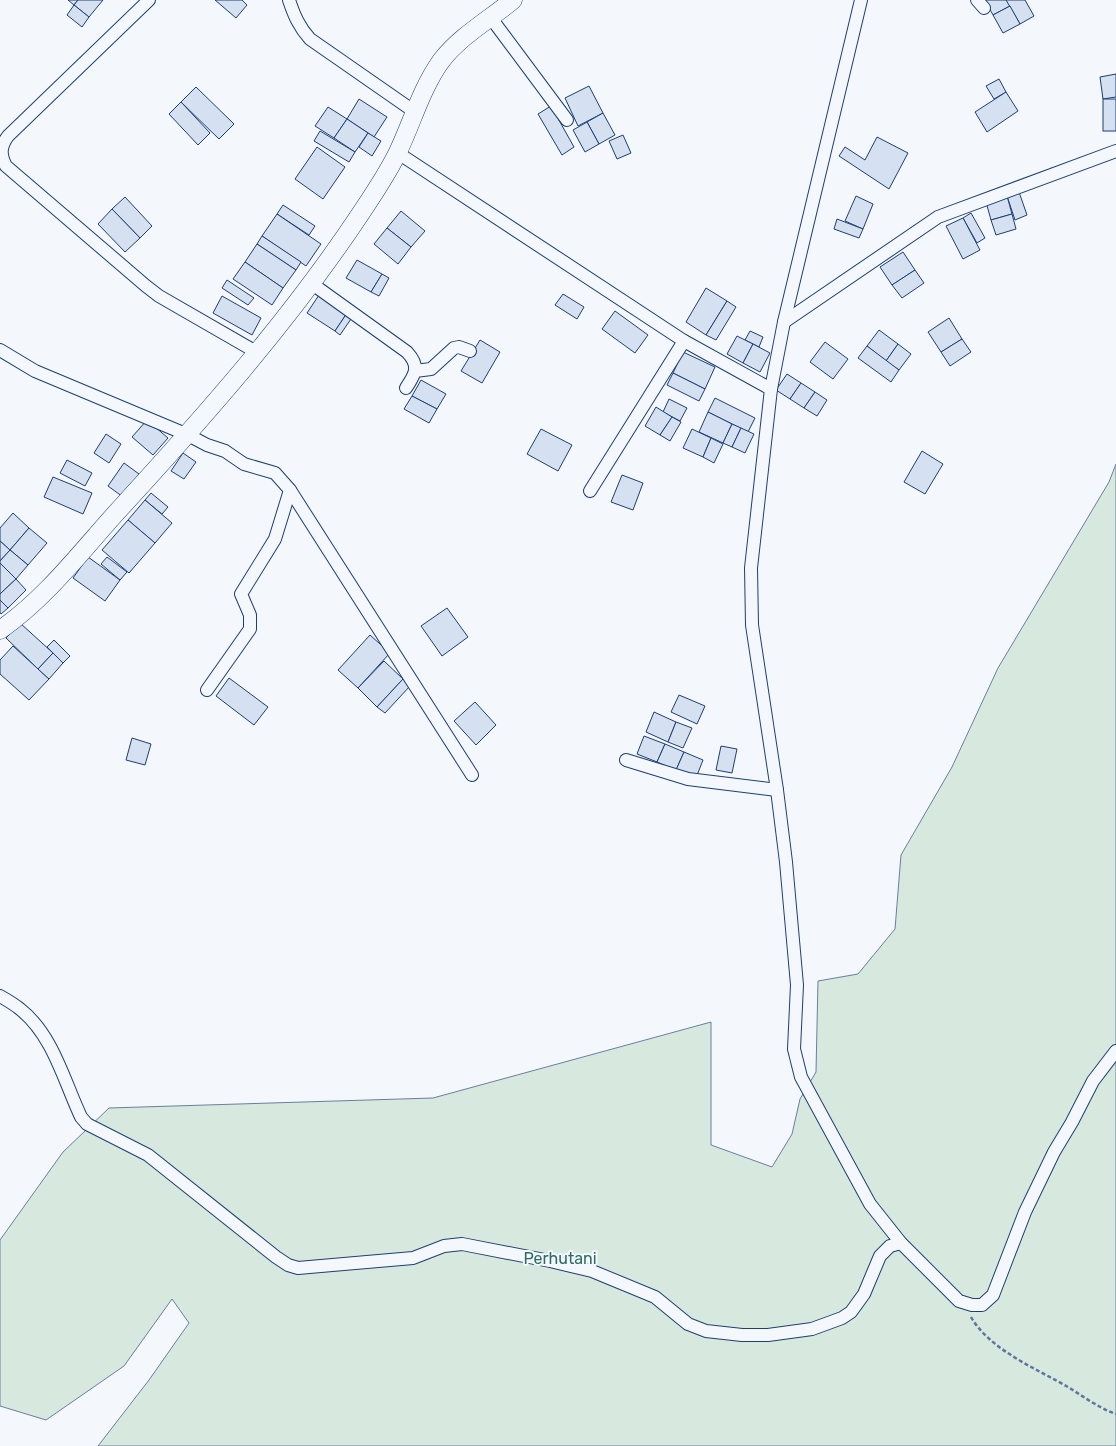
<svg xmlns="http://www.w3.org/2000/svg" width="1116" height="1446" viewBox="0 0 1116 1446" font-family="Rubik,sans-serif">
	<style>
		.green { fill: #d7e8df; stroke: #687fa3 }
		.building { fill: #d5e0f0; stroke: #1d3f73 }
		.lines { fill: none; stroke-linecap: round; stroke-linejoin: round }
		.street-casing { stroke: #1d3f73; stroke-width: 14 }
		.secondary-casing { stroke: #1d3f73; stroke-width: 19 }
		.path { stroke: #5e769c; stroke-width: 2.5; stroke-dasharray: 4 2.5; stroke-linecap: butt }
		.street { stroke: #f4f7fb; stroke-width: 12 }
		.secondary { stroke: #f4f7fb; stroke-width: 18 }
		.labels { text-anchor: middle; dominant-baseline: central; stroke-width: 4; stroke-linejoin: round; paint-order: stroke }
		.park-label { font-size: 16px; fill: #2c6c60; stroke: #f4f7fb }
	</style>
	<rect width="100%" height="100%" fill="#f4f7fb"/>
	<polygon class="green" points="1116,464 1116,1446 98,1446 149,1380 189,1323 172,1299 124,1366 46,1420 0,1406 0,1240 63,1152 109,1108 433,1098 711,1022 711,1145 772,1167 792,1134 800,1099 816,1072 818,981 858,974 895,929 901,855 952,767 998,668 1109,482"/>
	<g class="building">
		<polygon points="68,0 78,0 74,5"/>
		<polygon points="78,0 103,0 89,17 74,5"/>
		<polygon points="215,0 242,0 247,5 236,18"/>
		<polygon points="985,0 1007,0 1010,6 993,15"/>
		<polygon points="1006,0 1025,0 1034,16 1020,24"/>
		<polygon points="74,5 89,17 82,27 67,15"/>
		<polygon points="1010,6 1020,24 1003,33 993,15"/>
		<polygon points="1116,74 1116,97 1103,99 1100,77"/>
		<polygon points="999,79 1006,92 994,99 986,86"/>
		<polygon points="589,86 603,113 578,126 565,98"/>
		<polygon points="196,87 234,124 219,139 181,102"/>
		<polygon points="1006,92 1018,111 987,132 975,112"/>
		<polygon points="359,99 387,117 374,137 347,119"/>
		<rect x="1103" y="99" width="13" height="32"/>
		<polygon points="181,102 210,133 198,145 169,114"/>
		<polygon points="551,106 574,147 562,155 538,114"/>
		<polygon points="328,107 347,119 334,138 315,126"/>
		<polygon points="603,113 615,135 599,144 587,122"/>
		<polygon points="347,119 368,133 355,152 334,138"/>
		<polygon points="587,122 599,144 585,152 573,130"/>
		<polygon points="320,131 355,152 349,162 314,141"/>
		<polygon points="368,133 381,141 372,156 359,147"/>
		<polygon points="623,135 631,153 617,159 609,141"/>
		<polygon points="877,137 908,153 889,189 839,156 845,147 865,160"/>
		<polygon points="317,147 345,167 323,199 295,179"/>
		<polygon points="1019,192 1027,215 1015,220 1007,196"/>
		<polygon points="856,196 873,204 863,229 845,221"/>
		<polygon points="1007,196 1012,214 991,220 986,202"/>
		<polygon points="125,197 152,226 140,238 112,209"/>
		<polygon points="283,205 315,226 309,235 277,214"/>
		<polygon points="112,209 140,238 125,252 98,224"/>
		<polygon points="401,211 425,231 411,247 387,228"/>
		<polygon points="971,213 985,238 977,243 963,218"/>
		<polygon points="277,214 321,244 306,266 262,236"/>
		<polygon points="1012,214 1016,229 996,235 991,220"/>
		<polygon points="963,218 980,250 963,259 946,226"/>
		<polygon points="837,219 863,229 859,238 834,229"/>
		<polygon points="387,228 411,247 398,264 374,244"/>
		<polygon points="262,236 301,262 296,270 257,244"/>
		<polygon points="257,244 296,270 283,288 245,262"/>
		<polygon points="903,252 915,270 892,285 880,267"/>
		<polygon points="357,260 382,274 371,292 346,278"/>
		<polygon points="245,262 283,288 272,305 233,279"/>
		<polygon points="915,270 924,283 902,298 892,285"/>
		<polygon points="382,274 389,278 379,296 371,292"/>
		<polygon points="227,280 254,298 248,305 222,288"/>
		<polygon points="706,288 727,301 706,335 686,322"/>
		<polygon points="563,294 584,307 577,319 555,305"/>
		<polygon points="319,295 347,313 335,331 307,313"/>
		<polygon points="222,296 261,318 252,335 213,313"/>
		<polygon points="727,301 736,307 716,340 706,335"/>
		<polygon points="615,311 648,335 635,353 602,329"/>
		<polygon points="347,313 353,316 340,335 335,331"/>
		<polygon points="949,318 962,339 941,352 928,332"/>
		<polygon points="879,330 898,344 886,361 867,346"/>
		<polygon points="750,331 763,337 759,347 745,340"/>
		<polygon points="737,336 753,344 743,363 727,354"/>
		<polygon points="962,339 971,352 950,366 941,352"/>
		<polygon points="480,340 500,352 482,383 461,371"/>
		<polygon points="825,342 848,359 833,379 810,362"/>
		<polygon points="753,344 770,353 760,372 743,363"/>
		<polygon points="898,344 911,354 899,370 886,361"/>
		<polygon points="867,346 899,370 891,382 858,358"/>
		<polygon points="683,352 715,367 705,389 673,373"/>
		<polygon points="673,373 705,389 699,401 667,385"/>
		<polygon points="787,374 801,383 790,399 776,390"/>
		<polygon points="421,380 446,394 437,409 412,396"/>
		<polygon points="801,383 815,392 804,408 790,399"/>
		<polygon points="815,392 827,400 817,416 804,408"/>
		<polygon points="412,396 437,409 429,423 404,409"/>
		<polygon points="715,398 755,418 748,432 708,412"/>
		<polygon points="669,399 687,408 680,421 663,412"/>
		<polygon points="656,407 672,417 660,435 645,426"/>
		<polygon points="708,412 732,424 723,443 699,432"/>
		<polygon points="672,417 681,422 670,441 660,435"/>
		<polygon points="147,420 168,438 153,455 132,437"/>
		<polygon points="732,424 741,428 732,447 723,443"/>
		<polygon points="741,428 754,434 745,453 732,447"/>
		<polygon points="541,429 572,445 558,471 527,454"/>
		<polygon points="692,429 711,438 703,457 683,448"/>
		<polygon points="106,434 121,444 109,463 94,453"/>
		<polygon points="711,438 723,444 714,463 703,457"/>
		<polygon points="922,451 943,464 925,494 904,482"/>
		<polygon points="183,453 196,462 184,479 171,471"/>
		<polygon points="67,460 92,473 85,486 60,473"/>
		<polygon points="124,463 139,474 123,497 108,486"/>
		<polygon points="622,475 643,483 633,510 611,502"/>
		<polygon points="53,477 92,493 83,514 44,497"/>
		<polygon points="151,493 168,507 162,514 145,500"/>
		<polygon points="145,500 172,523 155,543 128,520"/>
		<polygon points="13,513 29,528 10,550 0,541 0,528"/>
		<polygon points="128,520 155,543 129,573 102,550"/>
		<polygon points="29,528 47,543 28,565 10,550"/>
		<polygon points="0,541 10,550 0,561"/>
		<polygon points="10,550 28,565 16,579 0,565 0,561"/>
		<polygon points="88,557 120,580 105,601 73,578"/>
		<polygon points="107,557 127,572 120,580 101,564"/>
		<polygon points="0,563 16,579 0,594"/>
		<polygon points="16,579 26,590 8,608 0,600 0,594"/>
		<polygon points="0,600 8,608 1,614 0,612"/>
		<polygon points="447,608 468,637 442,656 421,626"/>
		<polygon points="20,623 53,653 38,669 6,638"/>
		<polygon points="370,635 390,653 358,688 338,670"/>
		<polygon points="54,640 70,656 63,663 47,647"/>
		<polygon points="13,646 49,679 29,700 0,674 0,660"/>
		<polygon points="53,653 63,663 49,679 38,669"/>
		<polygon points="384,661 403,679 377,707 358,688"/>
		<polygon points="229,678 268,707 254,725 216,696"/>
		<polygon points="403,679 410,686 385,713 377,707"/>
		<polygon points="679,695 705,706 697,724 671,712"/>
		<polygon points="475,702 496,725 476,745 454,721"/>
		<polygon points="654,712 676,722 668,742 646,732"/>
		<polygon points="676,722 692,728 683,748 668,742"/>
		<polygon points="644,736 665,744 657,762 637,754"/>
		<polygon points="132,738 151,744 145,765 126,760"/>
		<polygon points="665,744 684,752 676,770 657,762"/>
		<polygon points="721,746 737,749 732,773 716,770"/>
		<polygon points="684,752 703,760 696,778 676,770"/>
	</g>
	<g class="lines">
		<defs>
			<g id="street">
				<path d="M149 0 8 136C0 147 0 155 6 166L146 286 159 296 258 353"/>
				<path d="M289 0C294 15 299 27 310 39L415 112"/>
				<polyline points="861,0 784,322 771,389 751,568 752,625 777,790 786,862 797,985 794,1049 801,1077 870,1204 901,1243 959,1301 972,1305 982,1305 993,1295 1025,1212 1054,1152 1072,1122 1093,1081 1116,1051"/>
				<polyline points="977,0 984,8"/>
				<polyline points="491,18 567,120"/>
				<polyline points="398,153 684,341 771,389"/>
				<path d="M311 283 407 352C420 366 416 373 406 388"/>
				<polyline points="784,322 938,217 1116,151"/>
				<polyline points="0,350 35,371 188,435 207,445 225,451 244,464 275,473 290,490 472,775"/>
				<polyline points="415,371 431,369 454,348 459,347 470,351"/>
				<polyline points="590,491 684,341"/>
				<polyline points="207,690 250,629 250,615 241,594 275,539 290,490"/>
				<polyline points="626,760 688,779 777,790"/>
				<path d="M0 996C7 1000 14 1004 20 1009 53 1035 64 1081 81 1117L87 1124 148 1155 276 1257 288 1265 298 1268 413 1258 444 1246 462 1244 550 1261 592 1271 655 1297 688 1324 706 1331 742 1335H768L812 1329 842 1318 851 1312 864 1294 880 1256 890 1246 901 1243"/>
			</g>
			<path id="secondary" d="M0 630C45 599 80 553 116 513 204 417 291 319 363 210 375 192 387 174 397 154 412 123 421 89 441 61 460 36 489 20 513 0"/>
		</defs>
		<use href="#street" class="street-casing"/>
		<use href="#secondary" class="secondary-casing"/>
		<path class="path" d="M971 1317C990 1350 1037 1369 1068 1387 1084 1397 1099 1408 1116 1414"/>
		<use href="#street" class="street"/>
		<use href="#secondary" class="secondary"/>
	</g>
	<g class="labels">
		<g class="park-label">
			<text x="560" y="1258">Perhutani</text>
		</g>
	</g>
</svg>
